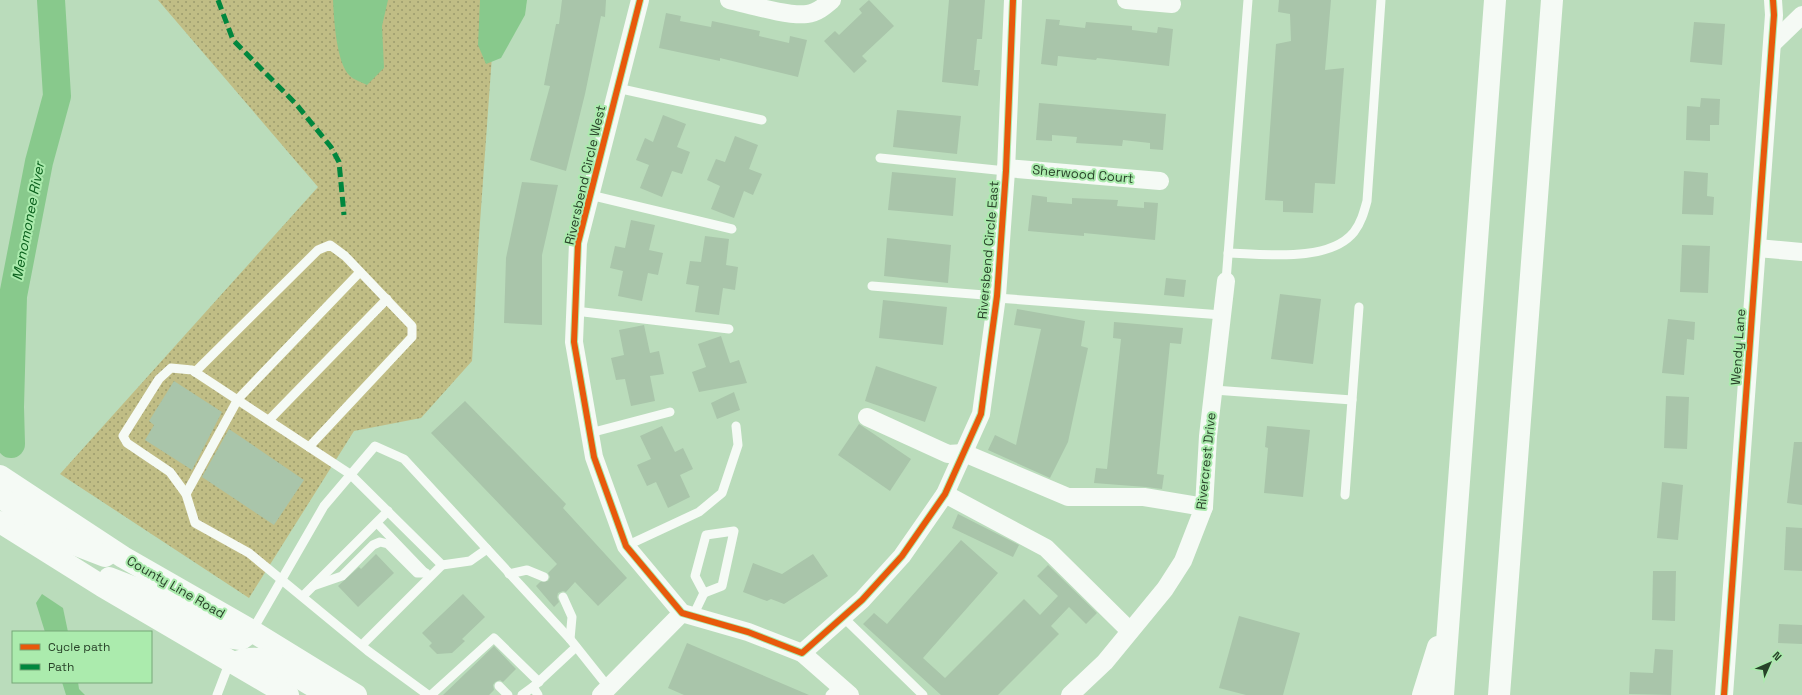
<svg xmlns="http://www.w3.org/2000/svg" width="1802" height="695" viewBox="0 0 1802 695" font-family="'Space Grotesk',sans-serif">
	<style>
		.grass { fill: url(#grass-dots) }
		.water { fill: #88c98c }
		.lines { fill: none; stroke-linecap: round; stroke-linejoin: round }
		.river { stroke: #88c98c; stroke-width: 28 }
		.building { fill: #a9c5aa }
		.service { stroke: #f5faf5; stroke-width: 9 }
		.minor { stroke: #f5faf5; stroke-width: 18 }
		.secondary { stroke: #f5faf5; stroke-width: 22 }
		.motorway { stroke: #f5faf5; stroke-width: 22 }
		.quiet { stroke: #00873e; stroke-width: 5; stroke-dasharray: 10 5; stroke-linecap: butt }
		.cycleway-casing { stroke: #abebad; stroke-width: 8 }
		.cycleway { stroke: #e8590c; stroke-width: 6 }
		.labels { text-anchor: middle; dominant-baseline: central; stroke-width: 4; stroke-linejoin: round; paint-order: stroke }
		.street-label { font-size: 13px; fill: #284229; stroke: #abebad }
		.water-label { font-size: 14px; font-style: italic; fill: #0a601c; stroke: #abebad }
	</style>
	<defs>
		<pattern id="grass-dots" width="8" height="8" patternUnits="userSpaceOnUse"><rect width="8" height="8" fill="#c0bd85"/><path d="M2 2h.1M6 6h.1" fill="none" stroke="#9c9b6d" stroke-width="1.8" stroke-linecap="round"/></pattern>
	</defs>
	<rect width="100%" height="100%" fill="#badcbb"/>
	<polygon class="grass" points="158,0 496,0 478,250 472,361 421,418 354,431 249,598 60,474 318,187"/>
	<g class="water">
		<path d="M333 0H388L382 26 384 68 367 85C362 82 354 80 350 76 336 63 334 18 333 0Z"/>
		<polygon points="480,0 527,0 525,15 501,58 486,64 478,45"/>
		<polygon points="42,594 63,608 68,632 45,632 36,603"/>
		<polygon points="62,682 78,682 79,689 85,695 66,695"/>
	</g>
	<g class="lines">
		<polyline class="river" points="11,444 10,407 13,296 39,162 57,96 51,0"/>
	</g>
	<g class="building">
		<polygon points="562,0 606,0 605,17 601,16 585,94 566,171 530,160 550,86 544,85 556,24 559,24"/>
		<polygon points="869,0 894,26 862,56 867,61 854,73 824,41 835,31 839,35 862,13 859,9"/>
		<polygon points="949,0 985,0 982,39 977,39 974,70 980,70 978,86 942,82"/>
		<polygon points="1279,0 1331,0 1325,70 1344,68 1335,184 1315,183 1313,213 1283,212 1283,201 1265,200 1276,44 1291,41 1290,14 1278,12"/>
		<polygon points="666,13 681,16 680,21 711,27 712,21 745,28 760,31 759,36 789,43 790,36 807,40 798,77 720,58 720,61 659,48"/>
		<polygon points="1046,19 1060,20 1059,25 1085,28 1086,22 1132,26 1132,30 1157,33 1158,27 1173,29 1169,66 1097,58 1096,60 1058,56 1057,66 1041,64"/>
		<polygon points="1694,22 1725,24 1722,65 1690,62"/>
		<polygon points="1701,98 1720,99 1719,125 1710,125 1710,141 1686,140 1687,106 1700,107"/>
		<polygon points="1039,103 1166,114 1163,150 1150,149 1150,143 1123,140 1122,146 1076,143 1077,137 1052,135 1052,141 1036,140"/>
		<polygon points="897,110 961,116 957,154 893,147"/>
		<polygon points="663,115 686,124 677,147 690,152 682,174 672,171 662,197 640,188 649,165 636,160 645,138 653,142"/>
		<polygon points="735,136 758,145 749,169 762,174 753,195 744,191 734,218 711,209 720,186 707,180 716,159 725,162"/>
		<polygon points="1684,171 1708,173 1707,196 1714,197 1713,215 1682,214"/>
		<polygon points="892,172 956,178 953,216 888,210"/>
		<polygon points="522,182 558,185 542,255 542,325 504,323 506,258"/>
		<polygon points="1032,195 1047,197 1047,202 1072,204 1072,198 1118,200 1117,206 1144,208 1144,202 1158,203 1155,240 1084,233 1084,236 1028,231"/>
		<polygon points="631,220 655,225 649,250 663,253 658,275 648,273 642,301 618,296 623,271 610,268 615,246 625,248"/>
		<polygon points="705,236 729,239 726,265 738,267 735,290 723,288 719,315 695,312 699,286 686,284 690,261 701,262"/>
		<polygon points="887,238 951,245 948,283 884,276"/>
		<polygon points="1682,245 1710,246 1708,293 1680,292"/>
		<polygon points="1166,278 1186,280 1184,297 1164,295"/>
		<polygon points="1280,294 1321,299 1313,364 1271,359"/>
		<polygon points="883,300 947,307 943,345 879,338"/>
		<polygon points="1017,309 1085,321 1081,346 1088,348 1068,442 1050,478 988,450 995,435 1016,445 1041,329 1014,325"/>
		<polygon points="1668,319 1695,322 1694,340 1687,339 1684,375 1662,373"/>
		<polygon points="1114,322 1183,328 1181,344 1170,343 1157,474 1164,475 1162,489 1146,487 1094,483 1096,468 1107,469 1121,339 1113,338"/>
		<polygon points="644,325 650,353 659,351 664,374 650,376 655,401 631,406 625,379 616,380 611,358 624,355 619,330"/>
		<polygon points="721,336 730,363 739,360 747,383 699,392 692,372 706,367 698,344"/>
		<polygon points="876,366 937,387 925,422 865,401"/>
		<polygon points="174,381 222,412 192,470 145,440 154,425 149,421"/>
		<polygon points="734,392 740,410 717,419 711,403"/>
		<polygon points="1666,396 1689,397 1687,449 1664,448"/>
		<polygon points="465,401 566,504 563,508 627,578 598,606 575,582 566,592 563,591 558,593 557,597 559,602 554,607 536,586 540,582 548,581 550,577 548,573 557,564 431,433"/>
		<polygon points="859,424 911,459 890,491 838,455"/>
		<polygon points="662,426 675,452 683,448 693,469 680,475 690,497 668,508 656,482 647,486 637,465 651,459 640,436"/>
		<polygon points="1267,426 1310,430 1303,497 1264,493 1268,448 1265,447"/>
		<polygon points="229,429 304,480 274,525 202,477"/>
		<polygon points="1794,442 1802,442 1802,505 1787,503"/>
		<polygon points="1662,482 1683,485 1678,540 1657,538"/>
		<polygon points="958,514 1019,545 1013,557 952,528"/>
		<polygon points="1786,527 1802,528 1802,571 1784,570"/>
		<polygon points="961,540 998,573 923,658 945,678 1024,599 1040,615 1058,596 1037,576 1048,565 1097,613 1086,624 1069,607 1051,626 1059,634 998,695 941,695 863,624 874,613 887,624"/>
		<polygon points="376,554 394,573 358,607 338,586 359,567 361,569"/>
		<polygon points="813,554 828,576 784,604 771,599 767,601 743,592 753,563 782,574"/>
		<polygon points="1653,571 1676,571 1675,621 1652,620"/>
		<polygon points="463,594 485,617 462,639 465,641 452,653 437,654 429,646 432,643 422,633"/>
		<polygon points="1239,616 1300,633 1283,695 1246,695 1219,688"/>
		<polygon points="1779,624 1802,625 1802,644 1778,643"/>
		<polygon points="687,643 809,695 684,695 668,688"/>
		<polygon points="494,646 516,669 503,682 500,680 495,682 493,685 494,690 489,695 443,695"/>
		<polygon points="1655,649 1673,650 1671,695 1629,694 1630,672 1653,673"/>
	</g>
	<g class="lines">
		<g class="service">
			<polyline points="617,88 762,120"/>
			<polyline points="880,158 1006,171"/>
			<polyline points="590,195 732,229"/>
			<path d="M1228 253C1264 254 1329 263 1354 232 1361 223 1364 212 1367 201L1381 0"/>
			<polyline points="1226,281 1248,0"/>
			<polyline points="872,286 997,296"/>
			<polyline points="997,298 1222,315"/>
			<polyline points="575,311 729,329"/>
			<polyline points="195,372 318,250 330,245 345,256 412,326 412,337 309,447"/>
			<polyline points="1214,390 1352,400 1345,495"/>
			<polyline points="1352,400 1359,307"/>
			<polyline points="269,420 387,299"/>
			<polyline points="590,433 670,412"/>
			<polyline points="186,494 238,399 360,272"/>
			<polyline points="377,523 426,574"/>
			<polygon points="734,531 722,586 704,593 695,576 706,535"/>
			<polyline points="626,546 699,512 722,493 738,445 736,426"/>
			<polyline points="442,565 470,561 487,549"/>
			<polyline points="509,574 527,570 544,577"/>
			<polyline points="313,586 342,576 373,545 380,542 388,544 417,573 426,573"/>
			<polyline points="303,596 388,511"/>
			<polyline points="563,597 572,617 570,639"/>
			<polyline points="693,616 704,593"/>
			<polyline points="843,617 923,695"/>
			<polyline points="252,631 324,506 375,446 404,459 570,639 609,688"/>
			<polyline points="362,645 442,565 350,474 192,370 171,368 159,379 123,436 127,443 170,472 186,494 195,523 249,553 368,651 428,695"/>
			<polyline points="499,686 508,695"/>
			<polyline points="533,687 576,647"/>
			<polyline points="217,695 230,661"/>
			<polyline points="431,695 494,638 539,682"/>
			<polyline points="522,695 533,687 538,695"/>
			<polyline points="830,695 840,685"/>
		</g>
		<g class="minor">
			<polyline points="640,0 578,243 574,342 594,457 626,546 682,613 748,632 802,653 862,600 902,556 945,494 981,414 997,296 1006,171 1013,0"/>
			<path d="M729 0C751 5 786 16 807 14 817 13 825 6 832 0"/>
			<polyline points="1126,0 1172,4"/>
			<polyline points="1772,44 1802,15"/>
			<polyline points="1006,168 1160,181"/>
			<polyline points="1757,248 1802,252"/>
			<polyline points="867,417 948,454 964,453 1068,497 1144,497 1204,507"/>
			<polyline points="945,494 1046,548 1130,631"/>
			<polyline points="802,653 850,695"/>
			<polyline points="601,695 682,613"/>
			<polyline points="1070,695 1105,662 1165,589 1183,561 1204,507 1208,436 1226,281"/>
			<polyline points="1724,695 1774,15 1773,0"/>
		</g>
		<g class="secondary">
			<polyline points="0,476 123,557 252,631 356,695"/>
			<polyline points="0,497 66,541 105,556"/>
			<polyline points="0,522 102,586 288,695"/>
			<polyline points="109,578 145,592 227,637 241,639 252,631"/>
			<path d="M234 663C242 660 250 658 258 659 282 662 307 686 331 695"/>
		</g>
		<g class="motorway">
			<polyline points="1423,695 1438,647"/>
			<polyline points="1443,695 1495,0"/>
			<polyline points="1499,695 1552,0"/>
		</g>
		<polyline class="quiet" points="218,0 233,40 296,104 331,147 339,162 344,215"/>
		<defs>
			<g id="cycleway">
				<polyline points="640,0 578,243 574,342 594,457 626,546 682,613 748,632 802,653 862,600 902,556 945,494 981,414 997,296 1006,171 1013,0"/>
				<polyline points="1724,695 1774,15 1773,0"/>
			</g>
		</defs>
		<use href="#cycleway" class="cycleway-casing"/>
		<use href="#cycleway" class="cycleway"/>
	</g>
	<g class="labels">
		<g class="street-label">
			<text transform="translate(1083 174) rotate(5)">Sherwood Court</text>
			<text transform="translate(585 175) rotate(-77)">Riversbend Circle West</text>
			<text transform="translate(988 250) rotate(-85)">Riversbend Circle East</text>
			<text transform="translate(1738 347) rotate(-86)">Wendy Lane</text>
			<text transform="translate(1206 461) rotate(-84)">Rivercrest Drive</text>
			<text transform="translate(176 587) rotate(30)">County Line Road</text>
		</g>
		<g class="water-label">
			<text transform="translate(28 221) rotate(-79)">Menomonee River</text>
		</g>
	</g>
	<rect x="12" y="631" width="140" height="52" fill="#abebad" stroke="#77a778"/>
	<rect x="20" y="644" width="20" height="6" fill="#e8590c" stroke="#77a778"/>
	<text x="48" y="651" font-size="12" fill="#284229">Cycle path</text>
	<rect x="20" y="664" width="20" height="6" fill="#00873e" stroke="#77a778"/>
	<text x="48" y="671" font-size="12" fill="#284229">Path</text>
	<g transform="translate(1770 663) rotate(45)" stroke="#abebad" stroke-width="3" paint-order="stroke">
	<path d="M0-3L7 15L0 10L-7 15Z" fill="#284229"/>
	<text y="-6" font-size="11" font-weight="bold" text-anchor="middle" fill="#284229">N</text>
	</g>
</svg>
